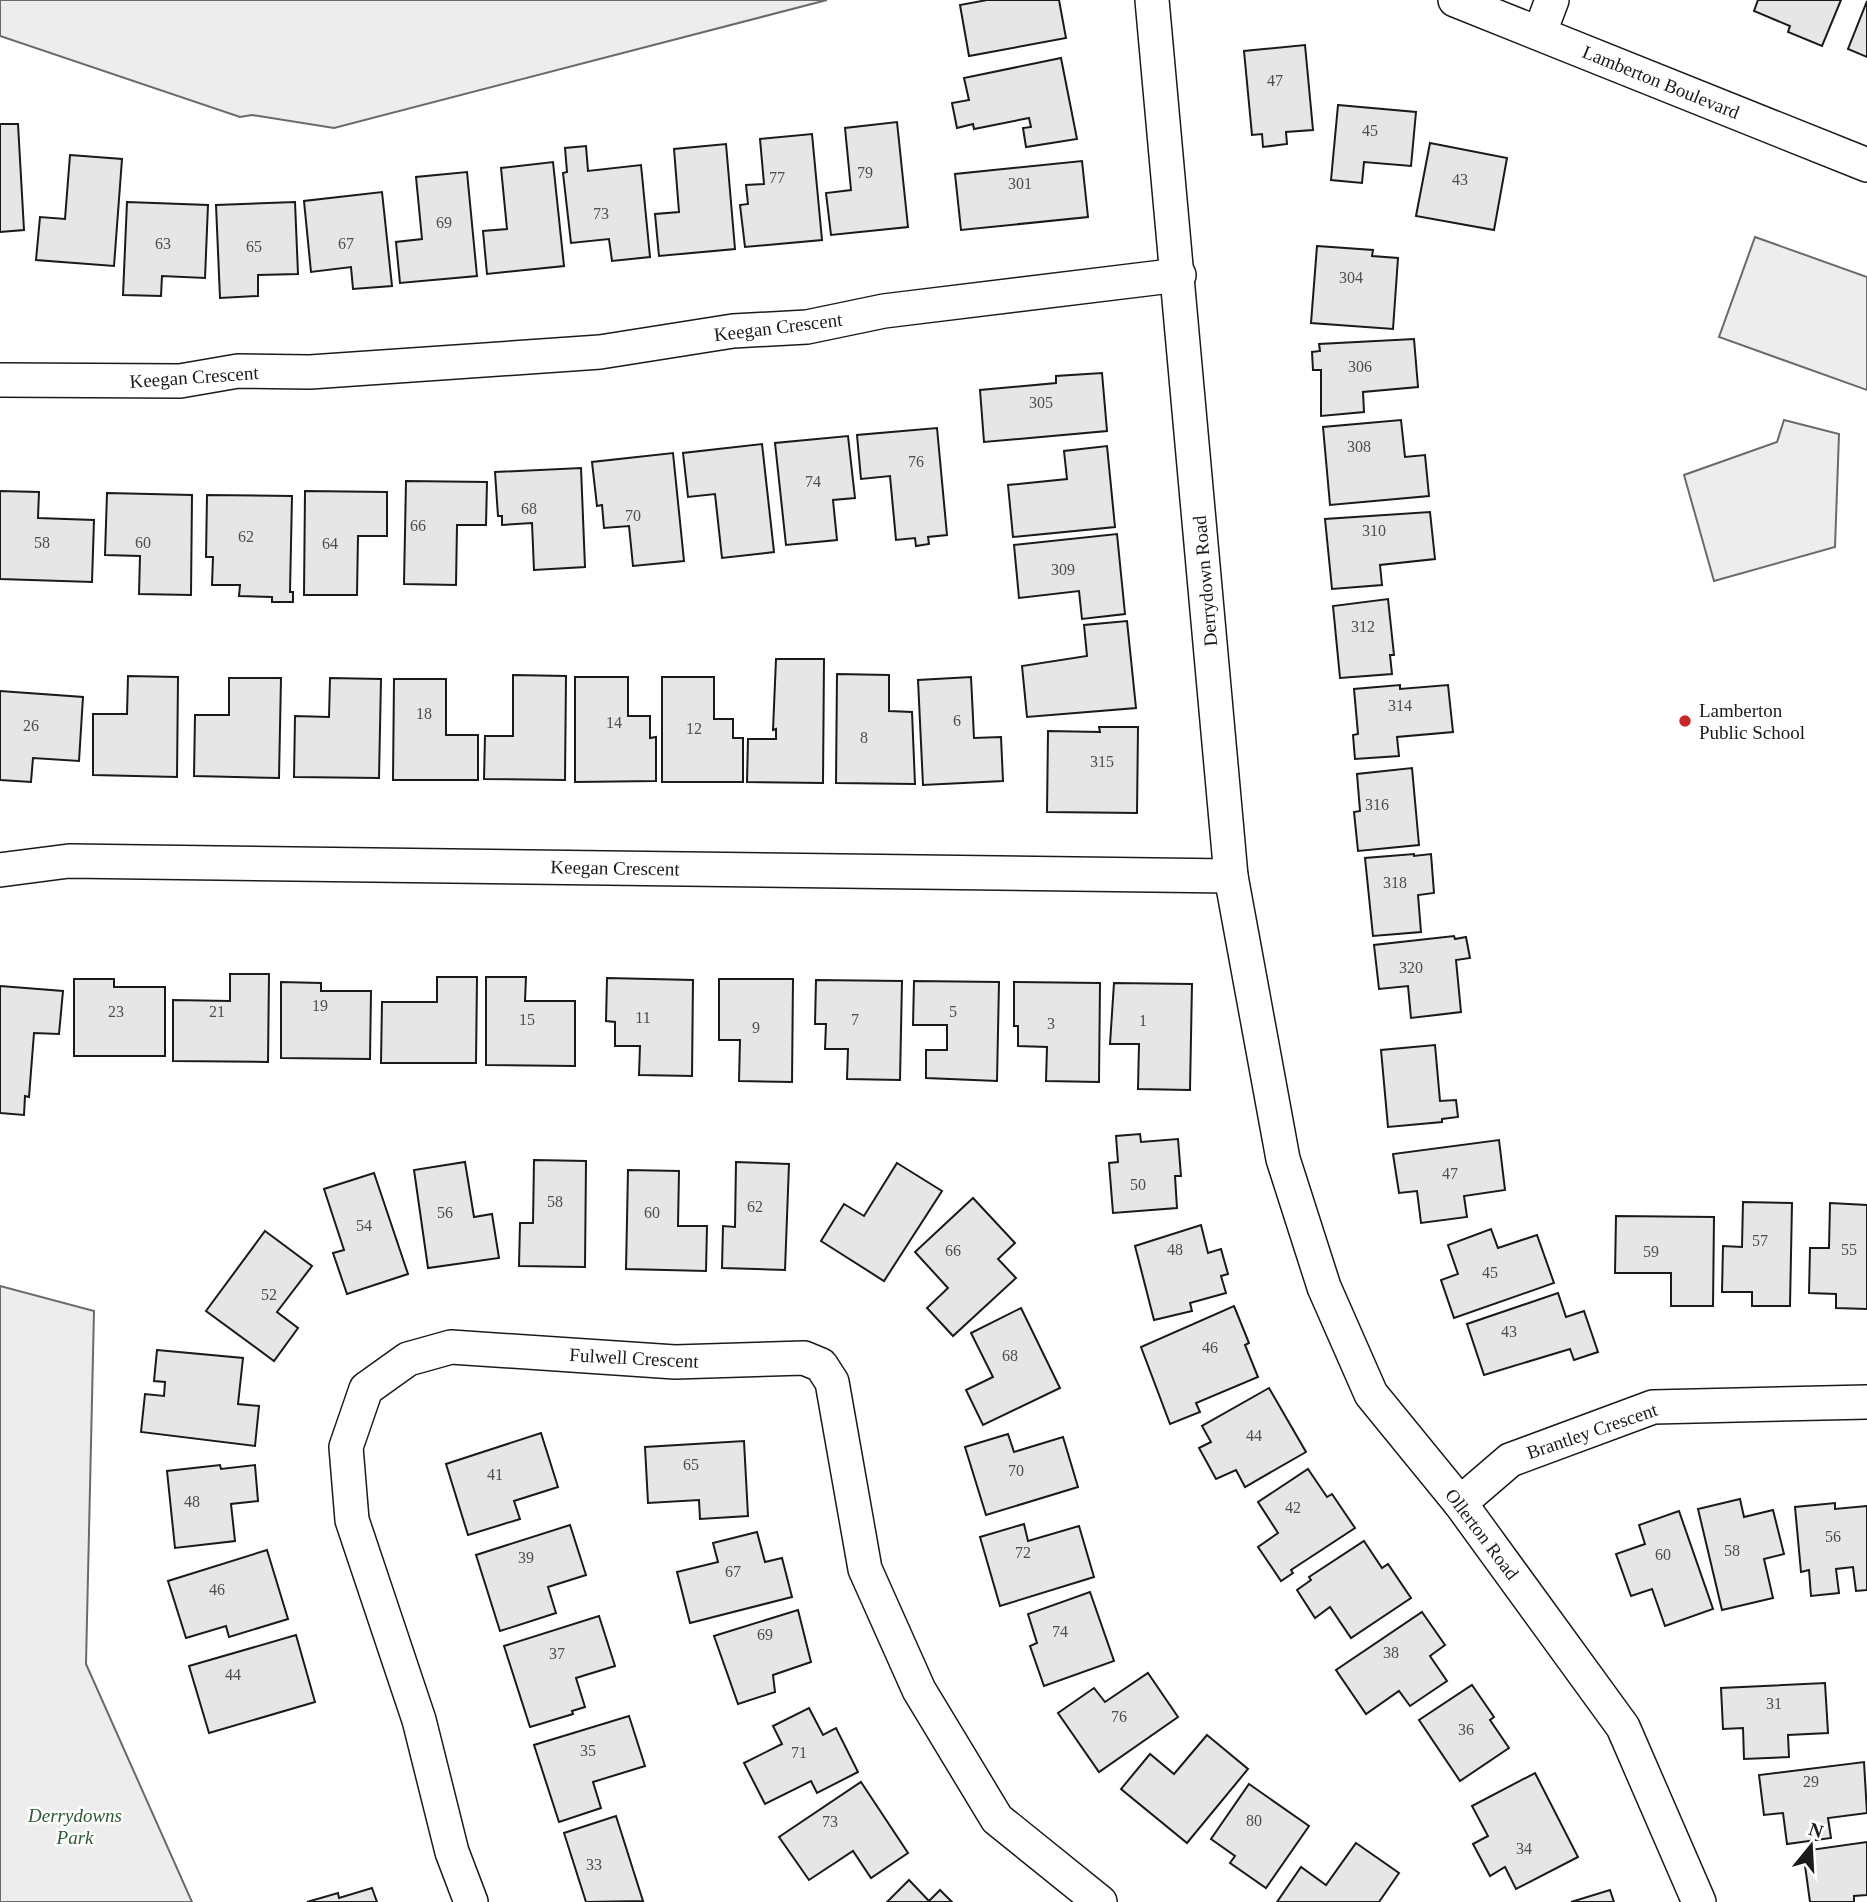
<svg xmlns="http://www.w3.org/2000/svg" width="1867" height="1902" viewBox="0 0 1867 1902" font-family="'Times New Roman',serif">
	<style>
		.built { fill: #ededed; stroke: #6a6a6a; stroke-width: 2 }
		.building { fill: #e6e6e6; stroke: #1a1a1a; stroke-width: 2 }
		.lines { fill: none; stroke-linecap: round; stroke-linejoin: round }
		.street-casing { stroke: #1a1a1a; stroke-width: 36 }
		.street { stroke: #fff; stroke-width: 33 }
		.poi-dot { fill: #c62828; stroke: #fff; stroke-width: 2.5 }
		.labels { text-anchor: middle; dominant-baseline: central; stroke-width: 5; stroke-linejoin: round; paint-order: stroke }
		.number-label { font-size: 16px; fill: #4d4d4d }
		.street-label { font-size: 19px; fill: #1a1a1a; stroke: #fff }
		.poi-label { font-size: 19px; fill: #1a1a1a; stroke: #fff; text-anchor: start }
		.park-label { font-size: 19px; font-style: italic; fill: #2b5a34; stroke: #fff }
	</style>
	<rect width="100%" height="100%" fill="#fff"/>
	<g class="built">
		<polygon points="0,0 827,0 334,128 252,115 240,117 0,36"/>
		<polygon points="1755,237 1867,277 1867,390 1719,337"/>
		<polygon points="1784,420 1839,434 1835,547 1714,581 1684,475 1777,442"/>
		<polygon points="0,1286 94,1311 86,1664 192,1902 0,1902"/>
	</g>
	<g class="building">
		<polygon points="987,0 1059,0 1066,38 969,56 960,5"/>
		<polygon points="1758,0 1841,0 1822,46 1788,32 1790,26 1754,11"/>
		<polygon points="1867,1 1867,57 1848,49"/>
		<polygon points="1305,45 1313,130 1286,132 1287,144 1263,147 1262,134 1252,135 1244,51"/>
		<polygon points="1061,58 1077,139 1026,147 1023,128 1031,127 1029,118 974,129 973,124 957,128 952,103 969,100 964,78"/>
		<polygon points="1338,105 1416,112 1411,166 1364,162 1362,183 1331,180"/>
		<polygon points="897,122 908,227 831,235 826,193 851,190 845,128"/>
		<polygon points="0,124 18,124 24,230 0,232"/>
		<polygon points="812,134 822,240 745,247 740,205 748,204 746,185 764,184 760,139"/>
		<polygon points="1430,143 1507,158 1494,230 1416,216"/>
		<polygon points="726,144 735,249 659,256 655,214 679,212 674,149"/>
		<polygon points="586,146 588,171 641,165 650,257 612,261 609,239 571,243 563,173 567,172 565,148"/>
		<polygon points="70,155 122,159 114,266 36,260 40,217 65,219"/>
		<polygon points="1082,161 1088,217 961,230 955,174"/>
		<polygon points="553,162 564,266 487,274 483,231 507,229 501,168"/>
		<polygon points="467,172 477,276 400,283 396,242 422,239 416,177"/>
		<polygon points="382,192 392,286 353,289 351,267 311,272 304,201"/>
		<polygon points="127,202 208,205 205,278 162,276 161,296 123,295"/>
		<polygon points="295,202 298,274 258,275 258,296 220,298 216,205"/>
		<polygon points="1317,246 1373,250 1372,256 1398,258 1393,329 1311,323"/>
		<polygon points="1414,339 1418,387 1363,392 1364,412 1321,416 1321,370 1313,370 1312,352 1320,351 1319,344"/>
		<polygon points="1102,373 1107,431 984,442 980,390 1056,383 1056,376"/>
		<polygon points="1401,420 1405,457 1425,455 1429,496 1330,505 1323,427"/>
		<polygon points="937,428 947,535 928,537 929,544 916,546 915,538 896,540 890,476 861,479 857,435"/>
		<polygon points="848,436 855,498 833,500 837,540 786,545 775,443"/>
		<polygon points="762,444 774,552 722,558 715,494 688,497 683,453"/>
		<polygon points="1107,446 1115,527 1013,537 1008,485 1067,479 1064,451"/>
		<polygon points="673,453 684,561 633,566 629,526 604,528 602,505 597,506 592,462"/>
		<polygon points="581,468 585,567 534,570 532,523 502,525 502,516 498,516 495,472"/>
		<polygon points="406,481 487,482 486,525 457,525 456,585 404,584"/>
		<polygon points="0,491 39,492 38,518 94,520 92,582 0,579"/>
		<polygon points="305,491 387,492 387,536 358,536 357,595 304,595"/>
		<polygon points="107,493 192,495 191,595 139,594 140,556 105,555"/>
		<polygon points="207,495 292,496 290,592 293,592 293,602 272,602 272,597 239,596 240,585 212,585 213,557 206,557"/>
		<polygon points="1430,512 1435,559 1380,565 1382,585 1332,589 1325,519"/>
		<polygon points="1117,534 1125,614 1082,619 1079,591 1019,598 1014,545"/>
		<polygon points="1388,599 1394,655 1390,655 1392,674 1340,678 1333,606"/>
		<polygon points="1127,621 1136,708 1027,717 1022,666 1087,656 1084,625"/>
		<polygon points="776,659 824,659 823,783 747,782 748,739 776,739 776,729 773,730"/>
		<polygon points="837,674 889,675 889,711 912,712 915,784 836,783"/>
		<polygon points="513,675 566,676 565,780 484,779 485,736 513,736"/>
		<polygon points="128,676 178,677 177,777 93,775 93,714 127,714"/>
		<polygon points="575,677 628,677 628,716 650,716 650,738 656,737 656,781 575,782"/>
		<polygon points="662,677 714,677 714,719 733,719 733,738 743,738 743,782 662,782"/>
		<polygon points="971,677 974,738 1001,737 1003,781 923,785 918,680"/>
		<polygon points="229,678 281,678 279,778 194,776 195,715 229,715"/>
		<polygon points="330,678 381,679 379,778 294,777 295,716 329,717"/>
		<polygon points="394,679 446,679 446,735 478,735 478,780 393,780"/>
		<polygon points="1400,685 1400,689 1448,685 1453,732 1397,737 1399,756 1355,759 1353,735 1358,734 1354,689"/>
		<polygon points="0,691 83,697 79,761 33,758 31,782 0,780"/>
		<polygon points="1099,727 1138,727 1137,813 1047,812 1048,731 1100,732"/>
		<polygon points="1412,768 1419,845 1358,851 1354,812 1360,811 1357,774"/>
		<polygon points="1414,854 1414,856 1431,854 1434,893 1418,895 1421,932 1373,936 1365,858"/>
		<polygon points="1454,936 1455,939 1466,937 1470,958 1456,960 1461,1012 1411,1018 1408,986 1379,989 1374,945"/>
		<polygon points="230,974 269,974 268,1062 173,1061 173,1000 230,1001"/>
		<polygon points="437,977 477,977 476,1063 381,1063 382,1002 437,1002"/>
		<polygon points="486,977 526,977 525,1001 575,1001 575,1066 486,1065"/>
		<polygon points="607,978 693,980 692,1076 639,1075 640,1046 615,1046 615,1022 606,1021"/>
		<polygon points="74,979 114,979 114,987 165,987 165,1056 74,1056"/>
		<polygon points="719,979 793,979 792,1082 739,1081 740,1040 719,1040"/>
		<polygon points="816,980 902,981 900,1080 847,1079 848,1049 825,1049 826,1024 815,1024"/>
		<polygon points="914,981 999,982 997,1081 926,1078 926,1050 947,1050 947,1025 913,1025"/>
		<polygon points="281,982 321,983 321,991 371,991 370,1059 281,1058"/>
		<polygon points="1014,982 1100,983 1099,1082 1046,1081 1047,1047 1018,1046 1018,1026 1014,1026"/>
		<polygon points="1114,983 1192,984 1190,1090 1138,1089 1139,1044 1110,1044"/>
		<polygon points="0,986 63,991 59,1034 34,1033 29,1097 25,1096 24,1115 0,1113"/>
		<polygon points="1435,1045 1440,1101 1456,1100 1458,1117 1442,1119 1442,1122 1388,1127 1381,1050"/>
		<polygon points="1140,1134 1141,1142 1178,1139 1181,1176 1175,1176 1177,1208 1113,1213 1109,1163 1118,1162 1116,1136"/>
		<polygon points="1499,1140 1505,1190 1464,1196 1467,1217 1421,1223 1417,1191 1399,1193 1393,1154"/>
		<polygon points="534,1160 586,1161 585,1267 519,1266 520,1223 533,1223"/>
		<polygon points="465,1162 474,1217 492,1214 499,1258 428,1268 414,1170"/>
		<polygon points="736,1162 789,1164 785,1270 722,1268 723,1226 735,1227"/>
		<polygon points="897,1163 942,1191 884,1281 821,1241 844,1204 864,1216"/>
		<polygon points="628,1170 679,1171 678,1226 707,1226 706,1271 626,1269"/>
		<polygon points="374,1173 408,1274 347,1294 333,1253 344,1250 324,1189"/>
		<polygon points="973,1198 1015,1243 998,1259 1016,1278 953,1336 927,1308 948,1288 915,1252"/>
		<polygon points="1743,1202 1792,1203 1790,1306 1752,1306 1752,1292 1722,1292 1723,1246 1742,1247"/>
		<polygon points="1830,1203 1867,1205 1867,1309 1836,1308 1836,1294 1809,1293 1810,1248 1829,1248"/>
		<polygon points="1616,1216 1714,1217 1713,1306 1671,1306 1671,1273 1615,1273"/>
		<polygon points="1201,1225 1208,1253 1221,1249 1228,1274 1221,1276 1226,1293 1190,1303 1192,1311 1154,1320 1135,1246"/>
		<polygon points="1491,1229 1498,1248 1537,1235 1554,1283 1454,1318 1441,1280 1458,1274 1448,1245"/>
		<polygon points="265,1231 312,1266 277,1312 298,1328 274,1361 206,1311"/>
		<polygon points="1558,1293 1566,1317 1584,1311 1598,1352 1574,1360 1570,1349 1484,1375 1467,1324"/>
		<polygon points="1234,1306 1249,1343 1245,1345 1258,1377 1196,1403 1200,1412 1170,1424 1141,1347"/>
		<polygon points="1021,1308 1060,1388 983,1425 966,1390 993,1377 971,1333"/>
		<polygon points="157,1350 243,1358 238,1404 259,1406 255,1446 141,1432 145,1394 164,1396 165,1382 154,1381"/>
		<polygon points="1269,1388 1306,1452 1245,1487 1236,1470 1216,1479 1199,1448 1211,1442 1202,1426"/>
		<polygon points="541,1433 558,1487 514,1501 520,1519 468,1535 446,1464"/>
		<polygon points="1008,1434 1014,1452 1063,1437 1078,1487 986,1515 965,1447"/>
		<polygon points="744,1441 748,1516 700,1519 699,1500 648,1503 645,1447"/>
		<polygon points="220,1465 221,1469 255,1465 258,1501 231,1504 235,1541 175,1548 167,1471"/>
		<polygon points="1308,1469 1327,1497 1332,1494 1355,1528 1291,1570 1293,1573 1281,1581 1258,1547 1278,1533 1258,1502"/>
		<polygon points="1740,1499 1744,1517 1773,1510 1784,1554 1764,1559 1773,1598 1722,1610 1698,1509"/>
		<polygon points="1835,1503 1835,1509 1867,1506 1867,1590 1856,1591 1853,1567 1836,1569 1839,1593 1811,1596 1809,1570 1801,1572 1795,1507"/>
		<polygon points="1679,1511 1713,1609 1665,1626 1652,1589 1631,1596 1616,1554 1645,1544 1639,1525"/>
		<polygon points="1024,1524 1028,1541 1079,1526 1094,1577 1000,1606 980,1537"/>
		<polygon points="570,1525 586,1575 548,1587 556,1613 500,1631 476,1555"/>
		<polygon points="757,1532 765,1562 782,1558 792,1597 690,1623 677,1572 718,1562 713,1543"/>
		<polygon points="1364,1541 1382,1568 1388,1564 1411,1598 1351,1638 1330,1607 1315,1618 1297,1590 1311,1580 1309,1577"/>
		<polygon points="267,1550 288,1619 229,1637 226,1626 186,1638 168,1581"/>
		<polygon points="1090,1592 1114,1661 1044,1686 1030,1646 1037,1643 1028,1614"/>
		<polygon points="798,1610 811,1662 773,1675 775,1692 738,1704 714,1636"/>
		<polygon points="1422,1612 1445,1645 1430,1656 1447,1681 1410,1706 1399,1691 1366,1714 1336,1670"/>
		<polygon points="599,1616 615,1666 576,1678 585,1707 572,1711 573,1714 530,1727 504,1646"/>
		<polygon points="296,1635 315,1702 209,1733 189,1666"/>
		<polygon points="1148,1673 1178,1717 1099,1772 1058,1713 1094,1688 1105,1702"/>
		<polygon points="1825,1683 1828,1733 1788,1735 1789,1757 1744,1759 1743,1728 1723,1729 1721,1688"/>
		<polygon points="1472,1685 1494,1717 1490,1720 1509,1748 1460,1781 1419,1720"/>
		<polygon points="809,1708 823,1735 836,1728 858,1772 817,1793 811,1781 765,1804 744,1763 782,1744 773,1726"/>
		<polygon points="629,1716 645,1766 593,1782 601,1808 559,1822 534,1745"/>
		<polygon points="1207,1735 1248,1769 1187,1843 1121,1789 1150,1754 1174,1774"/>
		<polygon points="1864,1762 1867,1813 1828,1818 1831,1838 1787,1844 1783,1813 1764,1815 1759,1775"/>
		<polygon points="1535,1773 1578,1857 1516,1889 1505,1867 1490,1876 1473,1844 1488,1836 1472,1806"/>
		<polygon points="861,1782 908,1853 871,1878 853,1851 809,1880 779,1837"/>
		<polygon points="1249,1784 1309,1826 1266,1888 1230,1863 1235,1856 1211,1839"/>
		<polygon points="616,1816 643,1901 586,1902 564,1833"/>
		<polygon points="1867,1842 1867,1895 1854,1896 1854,1902 1810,1902 1803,1851"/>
		<polygon points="1356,1843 1399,1873 1379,1902 1277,1902 1301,1867 1326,1885"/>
		<polygon points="909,1880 929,1901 940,1890 952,1902 887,1902"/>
		<polygon points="372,1888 377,1902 307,1902 338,1893 339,1898"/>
		<polygon points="1610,1890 1614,1902 1571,1902"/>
	</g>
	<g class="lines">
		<defs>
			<g id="street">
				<polyline points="1152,0 1231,876 1283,1159 1324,1287 1371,1394 1460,1503 1623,1727 1699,1902"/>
				<polyline points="1455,0 1867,165"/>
				<polyline points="1540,32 1552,0"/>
				<polyline points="0,380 180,381 238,371 310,372 600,352 733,331 807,327 884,311 1179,275"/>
				<polyline points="0,870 69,861 1231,876"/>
				<polyline points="1460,1503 1510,1460 1653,1407 1867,1402"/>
				<polyline points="471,1902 452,1852 419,1720 352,1520 346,1447 366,1389 408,1359 451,1347 675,1362 804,1358 821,1365 832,1382 865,1569 919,1690 997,1819 1100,1902"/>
			</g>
		</defs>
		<use href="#street" class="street-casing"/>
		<use href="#street" class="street"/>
	</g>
	<circle class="poi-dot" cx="1685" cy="721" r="7"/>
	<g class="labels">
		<g class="number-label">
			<text x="1275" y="80">47</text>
			<text x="1370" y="130">45</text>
			<text x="865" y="172">79</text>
			<text x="777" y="177">77</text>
			<text x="1460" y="179">43</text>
			<text x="1020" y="183">301</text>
			<text x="601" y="213">73</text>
			<text x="444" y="222">69</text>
			<text x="163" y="243">63</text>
			<text x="346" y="243">67</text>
			<text x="254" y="246">65</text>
			<text x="1351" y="277">304</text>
			<text x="1360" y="366">306</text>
			<text x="1041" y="402">305</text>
			<text x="1359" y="446">308</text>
			<text x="916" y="461">76</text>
			<text x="813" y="481">74</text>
			<text x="529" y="508">68</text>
			<text x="633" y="515">70</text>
			<text x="418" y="525">66</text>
			<text x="1374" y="530">310</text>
			<text x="246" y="536">62</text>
			<text x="42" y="542">58</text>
			<text x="143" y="542">60</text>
			<text x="330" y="543">64</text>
			<text x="1063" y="569">309</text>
			<text x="1363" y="626">312</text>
			<text x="1400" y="705">314</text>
			<text x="424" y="713">18</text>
			<text x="957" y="720">6</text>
			<text x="614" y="722">14</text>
			<text x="31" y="725">26</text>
			<text x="694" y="728">12</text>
			<text x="864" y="737">8</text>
			<text x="1102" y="761">315</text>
			<text x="1377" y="804">316</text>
			<text x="1395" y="882">318</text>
			<text x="1411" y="967">320</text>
			<text x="320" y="1005">19</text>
			<text x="116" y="1011">23</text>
			<text x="217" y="1011">21</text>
			<text x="953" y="1011">5</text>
			<text x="643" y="1017">11</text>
			<text x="527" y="1019">15</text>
			<text x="855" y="1019">7</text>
			<text x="1143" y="1020">1</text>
			<text x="1051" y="1023">3</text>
			<text x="756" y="1027">9</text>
			<text x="1450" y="1173">47</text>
			<text x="1138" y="1184">50</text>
			<text x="555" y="1201">58</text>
			<text x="755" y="1206">62</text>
			<text x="445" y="1212">56</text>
			<text x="652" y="1212">60</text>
			<text x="364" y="1225">54</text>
			<text x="1760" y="1240">57</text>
			<text x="1175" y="1249">48</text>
			<text x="1849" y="1249">55</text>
			<text x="953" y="1250">66</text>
			<text x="1651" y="1251">59</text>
			<text x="1490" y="1272">45</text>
			<text x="269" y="1294">52</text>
			<text x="1509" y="1331">43</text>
			<text x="1210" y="1347">46</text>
			<text x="1010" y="1355">68</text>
			<text x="1254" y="1435">44</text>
			<text x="691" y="1464">65</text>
			<text x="1016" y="1470">70</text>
			<text x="495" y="1474">41</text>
			<text x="192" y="1501">48</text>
			<text x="1293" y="1507">42</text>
			<text x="1833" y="1536">56</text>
			<text x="1732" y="1550">58</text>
			<text x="1023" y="1552">72</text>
			<text x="1663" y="1554">60</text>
			<text x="526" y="1557">39</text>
			<text x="733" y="1571">67</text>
			<text x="217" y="1589">46</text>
			<text x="1060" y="1631">74</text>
			<text x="765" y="1634">69</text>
			<text x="1391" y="1652">38</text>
			<text x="557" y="1653">37</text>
			<text x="233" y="1674">44</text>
			<text x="1774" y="1703">31</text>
			<text x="1119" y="1716">76</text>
			<text x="1466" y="1729">36</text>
			<text x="588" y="1750">35</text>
			<text x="799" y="1752">71</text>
			<text x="1811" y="1781">29</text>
			<text x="1254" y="1820">80</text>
			<text x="830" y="1821">73</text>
			<text x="1524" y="1848">34</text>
			<text x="594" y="1864">33</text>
		</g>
		<g class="street-label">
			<text transform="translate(1661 82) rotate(22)">Lamberton Boulevard</text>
			<text transform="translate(778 327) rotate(-7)">Keegan Crescent</text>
			<text transform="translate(194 377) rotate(-4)">Keegan Crescent</text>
			<text transform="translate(1205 581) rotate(-95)">Derrydown Road</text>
			<text transform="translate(615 868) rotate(1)">Keegan Crescent</text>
			<text transform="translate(634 1358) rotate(3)">Fulwell Crescent</text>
			<text transform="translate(1592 1431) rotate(-19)">Brantley Crescent</text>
			<text transform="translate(1482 1534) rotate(53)">Ollerton Road</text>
		</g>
		<g class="poi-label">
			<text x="1699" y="710">Lamberton<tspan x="1699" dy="22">Public School</tspan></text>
		</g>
		<g class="park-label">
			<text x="75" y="1815">Derrydowns<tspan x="75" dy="22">Park</tspan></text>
		</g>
	</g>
	<g transform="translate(1811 1846) rotate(18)" stroke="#ffffff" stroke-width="5" paint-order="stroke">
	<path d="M0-5L12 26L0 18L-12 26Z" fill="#1a1a1a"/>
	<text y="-10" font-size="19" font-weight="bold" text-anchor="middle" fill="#1a1a1a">N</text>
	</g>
</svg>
